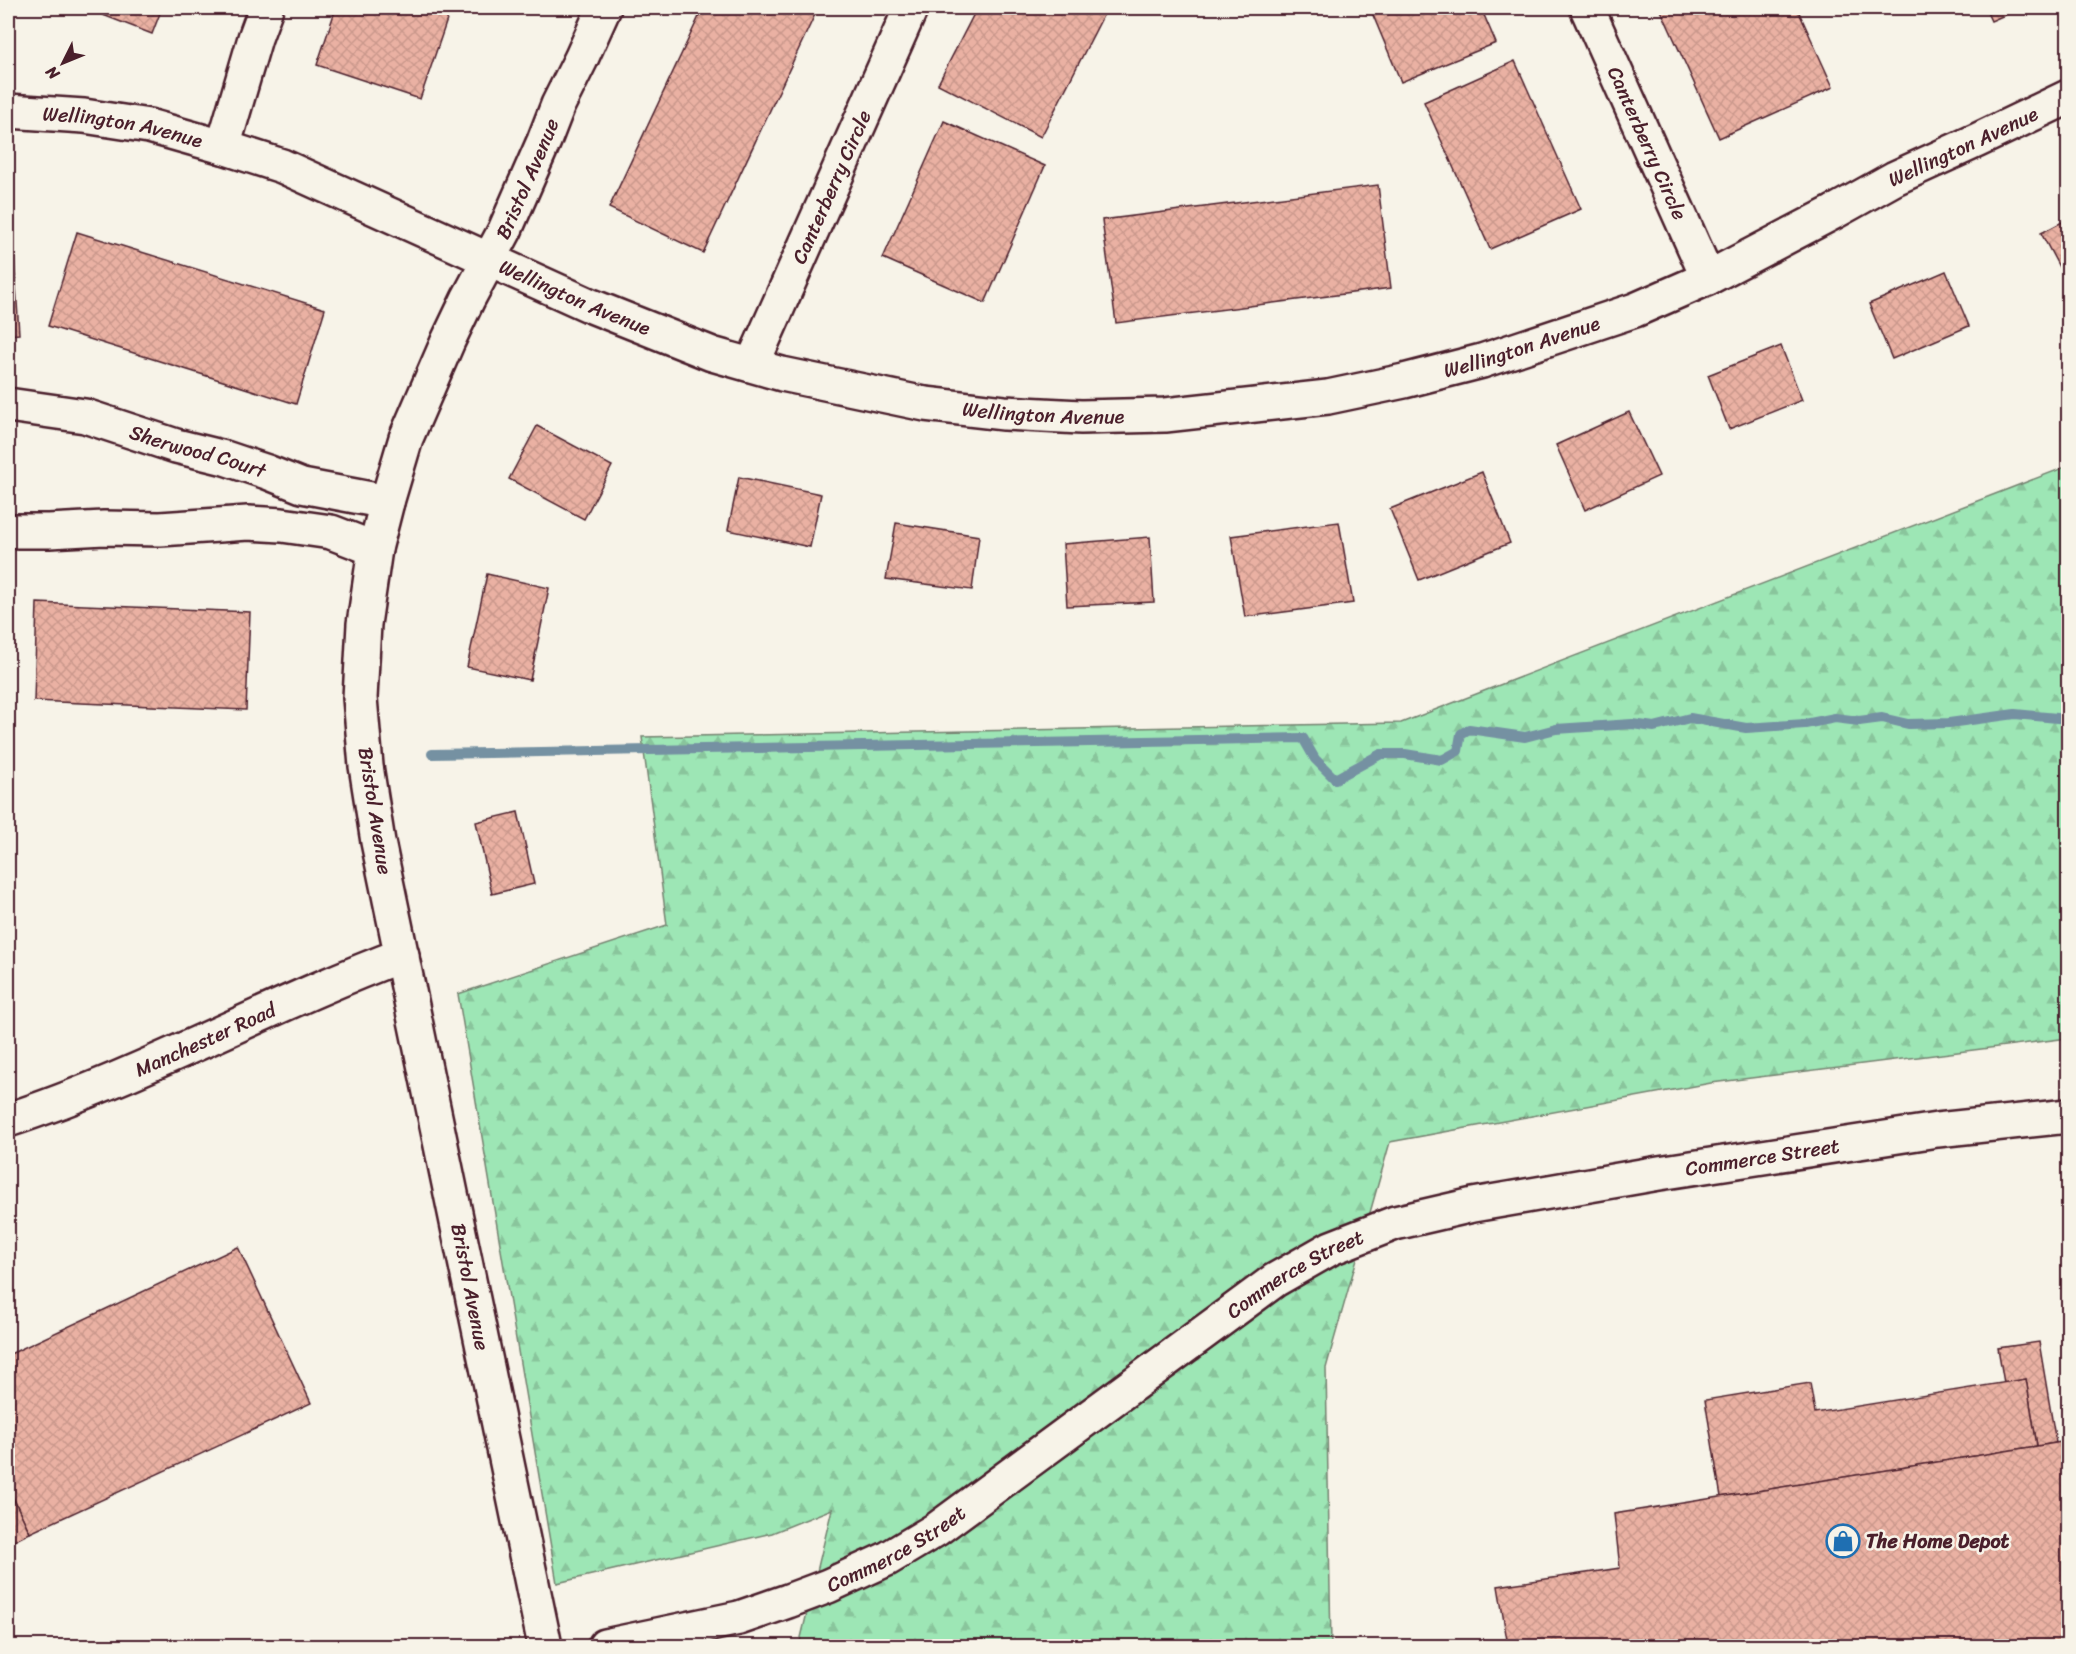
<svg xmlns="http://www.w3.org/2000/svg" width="2076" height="1654" viewBox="0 0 2076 1654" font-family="Sriracha,sans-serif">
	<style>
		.forest { fill: url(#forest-firs); stroke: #748270; stroke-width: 1.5 }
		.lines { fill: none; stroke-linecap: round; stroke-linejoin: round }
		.stream { stroke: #7591a2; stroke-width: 10 }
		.building { fill: url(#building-cross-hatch); stroke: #4a1f2b; stroke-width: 1.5 }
		.street-casing { stroke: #4a1f2b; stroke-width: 38 }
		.secondary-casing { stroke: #4a1f2b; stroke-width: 38 }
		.street { stroke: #f7f3e8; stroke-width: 33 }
		.secondary { stroke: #f7f3e8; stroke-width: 33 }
		.labels { text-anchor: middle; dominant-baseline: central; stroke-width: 5; stroke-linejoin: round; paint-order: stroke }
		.street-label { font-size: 20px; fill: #4a1f2b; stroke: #f7f3e8 }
		.poi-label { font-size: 20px; font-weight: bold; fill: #4a1f2b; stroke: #f7f3e8; text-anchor: start }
	</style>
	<defs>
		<pattern id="forest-firs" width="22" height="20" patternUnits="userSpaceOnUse" patternTransform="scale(1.5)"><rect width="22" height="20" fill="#9de6b5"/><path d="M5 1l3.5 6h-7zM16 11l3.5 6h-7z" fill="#89c59c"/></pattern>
		<pattern id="building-cross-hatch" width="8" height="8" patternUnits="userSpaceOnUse" patternTransform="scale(1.5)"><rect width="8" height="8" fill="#eab1a3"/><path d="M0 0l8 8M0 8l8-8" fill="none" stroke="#ca988c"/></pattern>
	</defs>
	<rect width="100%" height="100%" fill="#f7f3e8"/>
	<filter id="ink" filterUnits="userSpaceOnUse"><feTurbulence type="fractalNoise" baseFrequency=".0167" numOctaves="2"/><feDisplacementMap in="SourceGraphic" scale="12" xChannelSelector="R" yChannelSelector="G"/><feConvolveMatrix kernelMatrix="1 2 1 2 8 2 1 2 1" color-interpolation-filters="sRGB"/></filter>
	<g filter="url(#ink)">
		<polygon class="forest" points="2068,466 2068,1038 1711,1083 1390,1142 1326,1368 1331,1646 799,1646 832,1509 772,1533 557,1583 458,994 667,925 642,737 1401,723"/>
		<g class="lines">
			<polyline class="stream" points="432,754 1303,738 1315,759 1335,779 1381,754 1405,754 1442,760 1458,751 1461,734 1469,729 1525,737 1556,729 1632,724 1654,727 1690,718 1746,728 1805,724 1835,718 1859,721 1882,718 1908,724 1949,723 2015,714 2068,719"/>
		</g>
		<g class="building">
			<polygon points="85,8 162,8 152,34"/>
			<polygon points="336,8 451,8 420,99 317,65"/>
			<polygon points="703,8 818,8 703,253 609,208"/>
			<polygon points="977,8 1107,8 1041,137 938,84"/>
			<polygon points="1370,8 1481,8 1496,43 1401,82"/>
			<polygon points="1660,8 1797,8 1833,87 1719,138"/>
			<polygon points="1985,8 2021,8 1991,21"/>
			<polygon points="1515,61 1581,209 1490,249 1424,102"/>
			<polygon points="944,121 1045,166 985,303 883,258"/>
			<polygon points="1378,185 1391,288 1116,323 1102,220"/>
			<polygon points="2068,219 2068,284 2041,233"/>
			<polygon points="77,232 325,309 296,404 48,326"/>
			<polygon points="8,237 13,237 19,334 8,335"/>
			<polygon points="1946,271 1969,326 1892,359 1869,304"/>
			<polygon points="1781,346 1802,400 1729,429 1708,375"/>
			<polygon points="1629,412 1659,476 1585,510 1556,445"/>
			<polygon points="537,426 612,466 584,519 509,479"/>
			<polygon points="1482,472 1510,543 1419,580 1390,509"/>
			<polygon points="739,477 821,494 810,547 728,530"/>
			<polygon points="1339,522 1353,603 1245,617 1231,536"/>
			<polygon points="896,523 979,536 972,590 886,579"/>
			<polygon points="1150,537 1154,602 1067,606 1063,544"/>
			<polygon points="487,574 549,588 530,680 467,667"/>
			<polygon points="37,603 250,612 246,710 34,701"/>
			<polygon points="518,812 534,884 492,894 476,822"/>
			<polygon points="238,1247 311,1403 30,1533 8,1487 8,1355"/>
			<polygon points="2039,1342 2056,1443 2037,1446 2026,1379 2004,1383 1998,1348"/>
			<polygon points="2026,1379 2037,1446 1721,1497 1705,1400 1810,1383 1815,1413"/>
			<polygon points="2068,1441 2068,1646 1508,1646 1498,1586 1620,1568 1614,1514"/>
			<polygon points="8,1487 30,1533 8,1544"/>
		</g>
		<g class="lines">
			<defs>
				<g id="street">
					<path id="s1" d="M1587 8 1708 278"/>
					<path id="s2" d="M8 111 84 116 149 126 223 147 282 166 589 305 712 354 782 374 925 404 1004 413 1081 417 1165 415 1328 397 1404 381 1482 361 1635 310 1708 278 1834 212 1895 178 1978 140 2068 97"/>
					<polyline points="223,147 255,38 266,8"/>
					<path id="s3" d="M752 365 911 8"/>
					<path id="s4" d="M8 405 85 416 176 446 225 458 267 472 302 486 387 502"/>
					<polyline points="8,531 49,531 104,528 160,529 248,523 282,525 331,532 375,549"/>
					<path id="s5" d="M8 1120C142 1076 269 1005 402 955"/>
					<path id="s6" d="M545 1646 378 842 366 766 360 698 364 624 375 549 387 502 406 438 448 341 468 299 505 230 544 141 558 105 581 59 604 8"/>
				</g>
				<g id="secondary">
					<path id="s7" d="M605 1646 739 1618 788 1601 828 1586 887 1559 937 1529 1275 1280 1331 1248 1395 1223 1473 1205 1659 1173 1937 1130 2068 1116"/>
				</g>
			</defs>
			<use href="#street" class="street-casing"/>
			<use href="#secondary" class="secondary-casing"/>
			<use href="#street" class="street"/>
			<use href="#secondary" class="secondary"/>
		</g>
	</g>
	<defs>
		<symbol id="shop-ring" viewBox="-11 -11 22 22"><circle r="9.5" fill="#f7f3e8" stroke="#1f6fb2" stroke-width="1.5"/><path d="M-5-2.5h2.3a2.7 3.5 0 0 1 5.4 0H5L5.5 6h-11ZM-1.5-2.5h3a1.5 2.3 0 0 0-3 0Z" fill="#1f6fb2"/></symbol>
	</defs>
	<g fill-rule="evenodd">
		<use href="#shop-ring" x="1824" y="1522" width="38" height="38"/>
	</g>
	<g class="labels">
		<g class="street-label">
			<text stroke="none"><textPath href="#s2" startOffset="116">Wellington Avenue</textPath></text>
			<text stroke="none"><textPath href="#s1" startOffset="148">Canterberry Circle</textPath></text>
			<text stroke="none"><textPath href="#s2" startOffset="2060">Wellington Avenue</textPath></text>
			<text stroke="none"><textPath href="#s6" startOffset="1518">Bristol Avenue</textPath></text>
			<text stroke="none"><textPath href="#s3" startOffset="195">Canterberry Circle</textPath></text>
			<text stroke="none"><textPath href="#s2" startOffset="602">Wellington Avenue</textPath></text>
			<text stroke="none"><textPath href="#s2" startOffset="1574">Wellington Avenue</textPath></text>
			<text stroke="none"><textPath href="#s2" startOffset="1088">Wellington Avenue</textPath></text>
			<text stroke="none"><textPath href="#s4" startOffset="196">Sherwood Court</textPath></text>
			<text transform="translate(375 811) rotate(81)">Bristol Avenue</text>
			<text stroke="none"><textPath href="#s5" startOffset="213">Manchester Road</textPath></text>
			<text stroke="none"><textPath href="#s7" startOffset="1281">Commerce Street</textPath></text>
			<text stroke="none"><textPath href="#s7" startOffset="795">Commerce Street</textPath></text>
			<text transform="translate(470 1287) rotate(79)">Bristol Avenue</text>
			<text stroke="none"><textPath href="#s7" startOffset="309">Commerce Street</textPath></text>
		</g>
		<g class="poi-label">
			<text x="1866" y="1541">The Home Depot</text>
		</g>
	</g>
	<rect width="2076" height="1654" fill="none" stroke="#f7f3e8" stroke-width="30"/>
	<rect x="15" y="15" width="2046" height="1624" fill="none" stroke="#4a1f2b" stroke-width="2" filter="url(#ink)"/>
	<g transform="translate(63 63) rotate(227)" stroke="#f7f3e8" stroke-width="4.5" paint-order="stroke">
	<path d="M0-4.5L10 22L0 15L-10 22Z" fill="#4a1f2b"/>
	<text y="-9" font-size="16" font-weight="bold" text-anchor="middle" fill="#4a1f2b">N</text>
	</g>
</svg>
